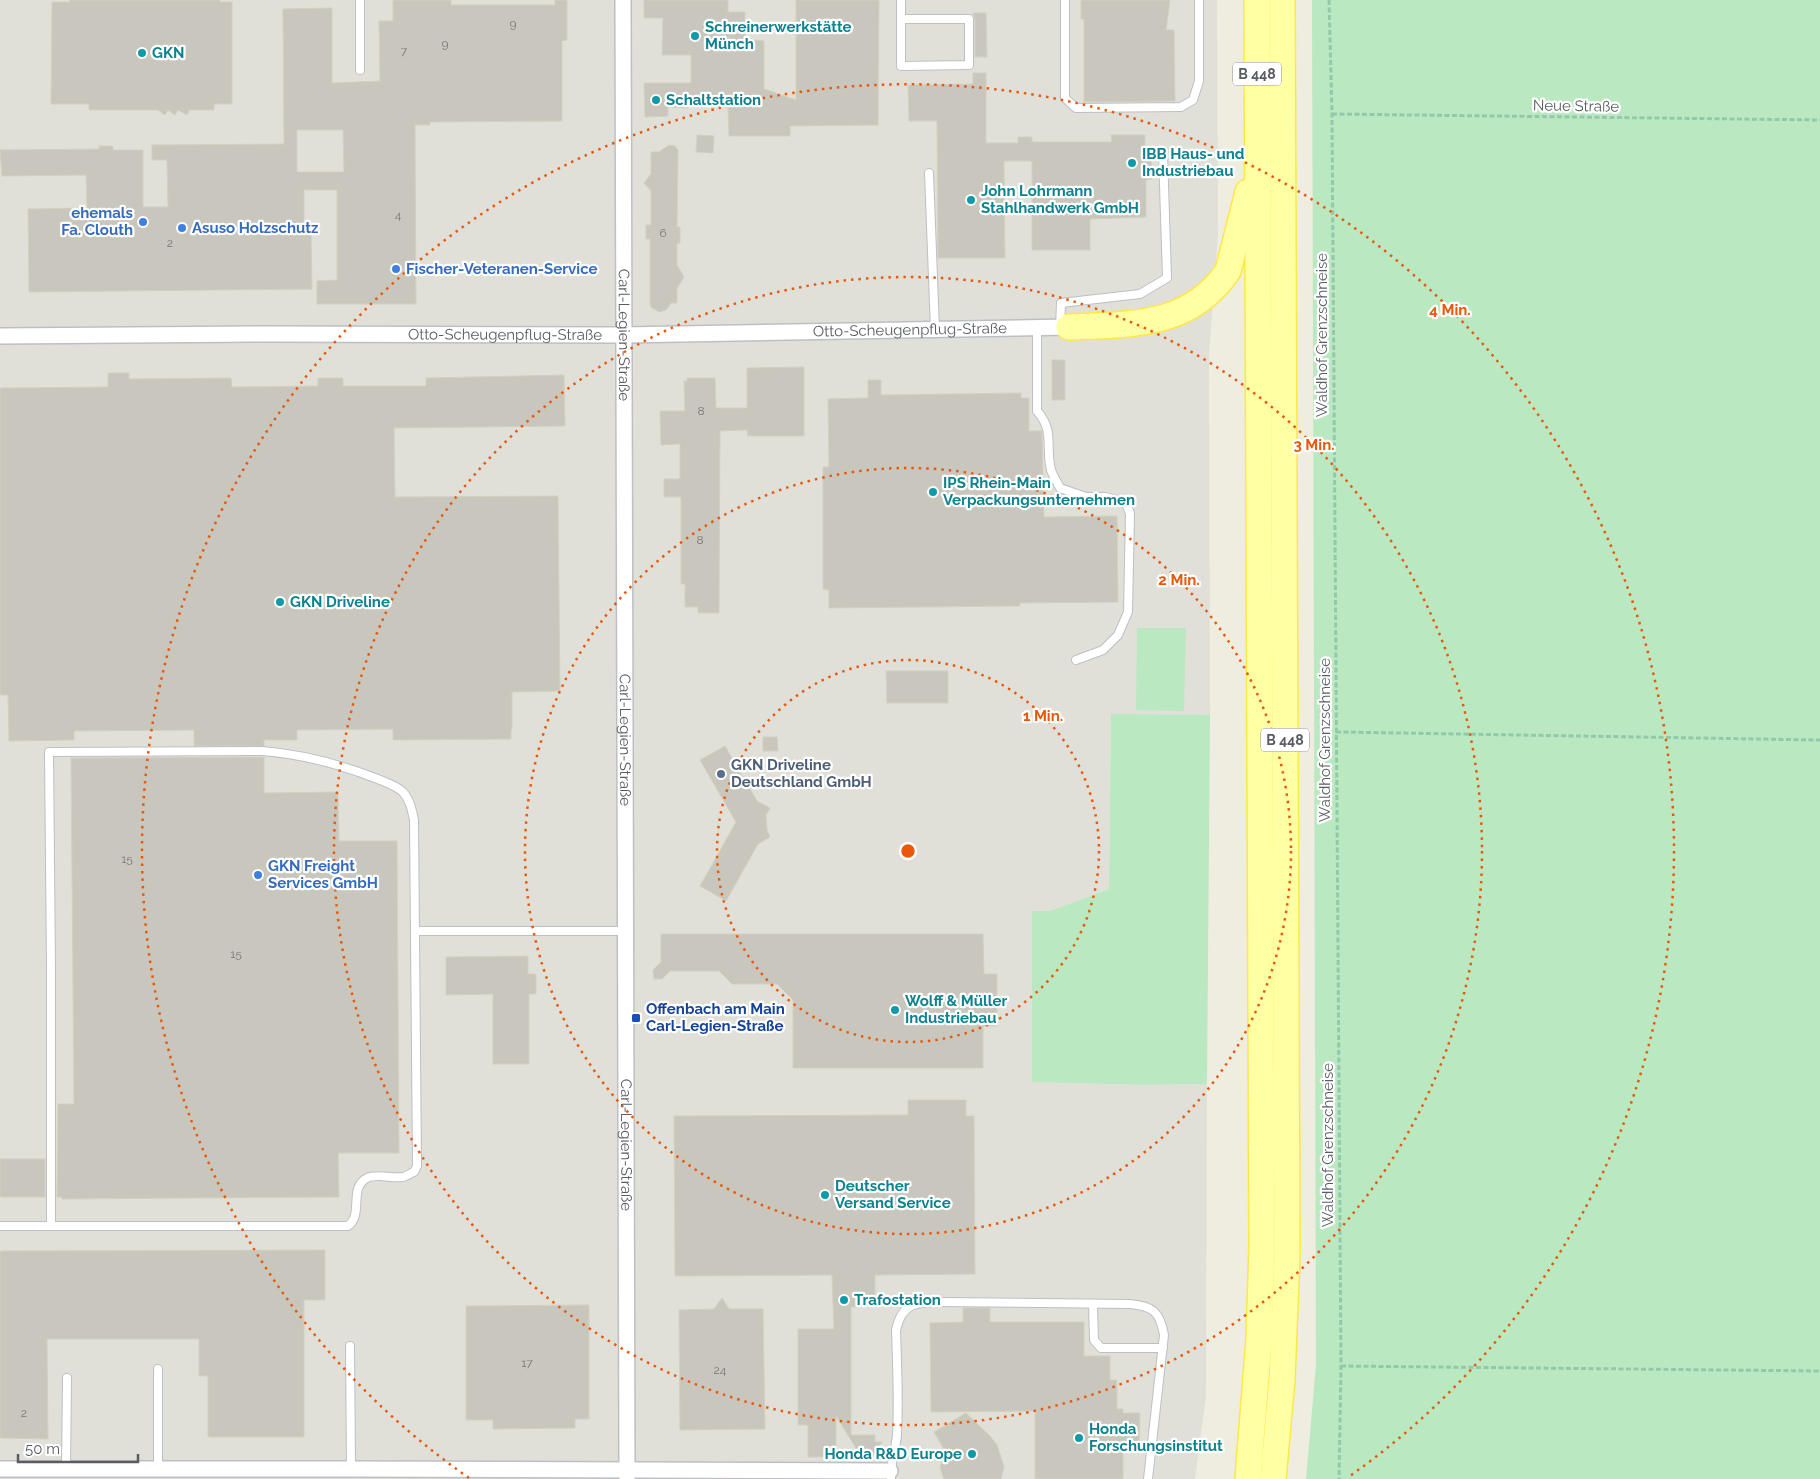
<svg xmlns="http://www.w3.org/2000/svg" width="1820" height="1479" viewBox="0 0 1820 1479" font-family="Raleway,sans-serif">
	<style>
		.industrial { fill: #e1e0d8 }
		.green { fill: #bae8c1 }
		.building { fill: #c9c7bd; stroke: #d3d0be; fill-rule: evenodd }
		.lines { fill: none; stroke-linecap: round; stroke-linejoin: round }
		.lane-casing { stroke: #bdbfc6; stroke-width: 10 }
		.street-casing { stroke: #bdbfc6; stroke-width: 18 }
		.primary-casing { stroke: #fde84a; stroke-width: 28 }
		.path { stroke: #93c9aa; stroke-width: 3; stroke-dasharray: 5 2.5; stroke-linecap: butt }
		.lane { stroke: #fff; stroke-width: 8 }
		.street { stroke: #fff; stroke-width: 15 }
		.primary { stroke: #ffffa4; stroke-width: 25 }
		.ring { fill: none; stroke: #e8590c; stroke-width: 2.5; stroke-dasharray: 2.5 5 }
		.culture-dot { fill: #0f9aa8; stroke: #fff; stroke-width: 2 }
		.shop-dot { fill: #3f7fe0; stroke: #fff; stroke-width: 2 }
		.service-dot { fill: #5c6f8a; stroke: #fff; stroke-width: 2 }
		.transit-dot { fill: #1a4fb4; stroke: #fff; stroke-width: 2 }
		.labels { text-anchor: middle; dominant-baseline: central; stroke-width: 4.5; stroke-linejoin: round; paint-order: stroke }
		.number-label { font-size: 12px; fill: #75777a }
		.shield { fill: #fff; stroke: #8b8d92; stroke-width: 1 }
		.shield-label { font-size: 14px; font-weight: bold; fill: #595c63 }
		.culture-label { font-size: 15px; font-weight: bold; fill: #0d838f; stroke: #fff; text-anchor: start }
		.street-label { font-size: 15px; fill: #595c63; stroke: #fff }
		.shop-label { font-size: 15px; font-weight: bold; fill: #366cbe; stroke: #fff; text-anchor: start }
		.service-label { font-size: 15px; font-weight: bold; fill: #4e5e75; stroke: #fff; text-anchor: start }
		.transit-label { font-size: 15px; font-weight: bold; fill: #164399; stroke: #fff; text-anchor: start }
		.centre { fill: #e8590c; stroke: #fff; stroke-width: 2.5 }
		.ring-label { font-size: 15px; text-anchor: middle; font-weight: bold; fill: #e8590c; stroke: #fff; stroke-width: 4.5; stroke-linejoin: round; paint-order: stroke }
	</style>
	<rect width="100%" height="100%" fill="#eeede0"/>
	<polygon class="industrial" points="0,0 1217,0 1218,236 1209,355 1210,715 1111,715 1109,889 1050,911 1032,911 1032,1082 1143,1085 1207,1084 1206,1396 1195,1479 0,1479"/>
	<g class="green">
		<polygon points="1312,0 1820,0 1820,1479 1306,1479 1316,1365"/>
		<polygon points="1137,628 1186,628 1184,711 1136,710"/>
		<polygon points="1111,714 1210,715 1207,1084 1143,1085 1032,1082 1032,911 1050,911 1109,889"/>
	</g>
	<g class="building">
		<polygon points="70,0 220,0 220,2 232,2 232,104 214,104 214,110 189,110 187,115 178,110 175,115 168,110 165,115 158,110 89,110 89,104 51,104 52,2 70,2"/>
		<path d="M393 0H451V5H555V0H567V40L562 41V121L430 122V125H415L416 304H317V281L337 280V190H304V226H311L312 289 29 292 28 209 87 208 86 175 2 176 0 150 99 149V146H113V150H143V207H168L167 160H152V145L284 144 283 9 332 8V83L380 81 379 21H393ZM297 130H343L344 172H297Z"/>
		<polygon points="644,0 728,0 728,12 745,12 745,39 764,41 764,89 796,100 796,0 879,0 878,125 790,126 790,136 729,136 728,106 688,106 688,108 668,107 668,116 645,117 644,83 691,83 691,55 662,55 663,18 644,18"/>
		<polygon points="1081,0 1170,0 1166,30 1174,30 1175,101 1084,102 1084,19 1081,19"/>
		<polygon points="973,13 986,13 987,57 975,57 975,19"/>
		<polygon points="973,73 986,73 986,143 1018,143 1018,137 1032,137 1032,142 1112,142 1111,135 1145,135 1145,146 1151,146 1152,179 1146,180 1146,217 1090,219 1090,250 1032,250 1032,161 1004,161 1005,258 938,258 937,121 909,121 908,85 973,84"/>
		<polygon points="697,135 714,136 713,153 696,152"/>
		<polygon points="669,145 675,146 678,150 677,227 680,227 680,243 677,243 677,265 684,277 677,288 677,303 671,303 666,310 659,312 651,307 650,303 650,239 646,239 646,225 651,225 651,191 644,183 651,174 651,152 659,152"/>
		<rect x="1052" y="360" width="13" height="40"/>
		<polygon points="804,367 804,436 748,436 747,430 720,431 719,613 698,613 698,607 685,607 685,584 681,584 681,497 664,497 664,479 680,479 680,444 661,445 660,411 685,411 684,381 687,381 687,378 715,378 716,408 747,408 747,368"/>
		<polygon points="108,373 129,373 129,379 231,378 232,387 318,386 318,378 343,378 343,386 426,386 426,378 564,375 565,426 394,428 395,497 558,496 560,691 512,692 512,729 511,729 511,739 393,740 393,729 297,730 297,740 264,740 264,746 194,746 194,730 74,731 74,740 9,741 8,695 0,695 0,388 108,387"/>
		<polygon points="868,380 881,380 881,395 1021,393 1021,398 1029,398 1029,431 1042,431 1042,433 1044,517 1117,516 1118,602 1020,603 1020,606 829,608 829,590 823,589 823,467 829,467 828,399 868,398"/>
		<polygon points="886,671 948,671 948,703 887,703"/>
		<polygon points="763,737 777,737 778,751 763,751"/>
		<polygon points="725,746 757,801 770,808 766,815 767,830 770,837 758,844 726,901 700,886 736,822 700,760"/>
		<polygon points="264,757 264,793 338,792 339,841 397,841 399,1153 338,1153 339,1197 62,1199 62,1197 57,1197 58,1104 74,1104 71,758"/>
		<polygon points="661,934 983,934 984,974 997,974 997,1026 983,1026 983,1068 793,1068 793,1000 777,984 732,984 719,971 670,971 662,979 654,979 653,970 661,962"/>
		<polygon points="528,956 528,974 536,974 536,994 529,994 529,1064 493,1064 493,994 446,995 446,957"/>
		<polygon points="908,1100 966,1100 966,1116 974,1116 975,1274 875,1275 875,1306 851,1307 851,1435 875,1435 875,1442 882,1442 874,1455 866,1457 862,1456 859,1453 836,1416 836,1457 808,1457 808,1425 798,1425 798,1329 834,1329 832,1275 675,1276 674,1116 908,1115"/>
		<rect x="0" y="1159" width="45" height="38"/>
		<polygon points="325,1250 325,1300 304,1300 304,1437 208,1437 208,1376 199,1376 199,1339 47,1339 48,1439 0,1438 0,1251"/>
		<polygon points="722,1298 729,1309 763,1309 765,1429 680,1430 679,1310 714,1309"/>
		<polygon points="589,1305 589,1419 575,1419 575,1428 493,1429 493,1420 466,1420 466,1306"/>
		<polygon points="963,1308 990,1308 990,1322 1084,1322 1084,1356 1110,1356 1110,1380 1117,1380 1117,1409 1123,1409 1123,1413 1140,1413 1139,1443 1123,1443 1123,1479 1035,1479 1035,1411 931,1412 930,1323 963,1322"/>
		<polygon points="966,1413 990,1436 997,1445 1004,1467 1001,1479 944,1479 940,1467 944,1455 940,1451 944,1449 934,1432"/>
	</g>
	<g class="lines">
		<defs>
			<g id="lane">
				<polyline points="901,0 901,66 969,65 969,19 901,19"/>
				<polyline points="1065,0 1065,98 1076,108 1181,107 1193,100 1199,81 1199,0"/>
				<polyline points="360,70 360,0"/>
				<polyline points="929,173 935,330"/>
				<path d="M1037 328V411C1055 431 1045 446 1051 470 1053 476 1057 482 1060 488L1086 497H1105L1125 502 1130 513 1128 612 1118 635 1103 650 1076 660"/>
				<polyline points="1060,328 1061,303 1140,294 1167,278 1163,153"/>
				<polyline points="415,931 626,931"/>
				<path d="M0 1226H348C364 1214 348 1188 367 1178 378 1173 392 1179 403 1177 407 1176 411 1173 414 1172L417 1166 414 820C412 810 410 800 403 792 395 785 385 782 375 778 339 764 301 754 262 751L49 752 51 970V1226"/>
				<polyline points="1093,1304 1094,1340 1101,1348 1163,1348"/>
				<polyline points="350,1346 351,1469"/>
				<polyline points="66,1469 67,1378"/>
				<polyline points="158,1469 158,1369"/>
				<path d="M891 1479C890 1462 896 1450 897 1434 899 1399 897 1364 896 1330 902 1302 917 1302 942 1302L1130 1304C1153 1306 1160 1312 1164 1335L1148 1479"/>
			</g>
			<g id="street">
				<path id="s1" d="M623 0 627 1479"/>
				<path id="s2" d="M0 336 264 334 623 335 1069 327"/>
				<polyline points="0,1469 351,1469 890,1471"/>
			</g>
			<g id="primary">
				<path d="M1069 327C1130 324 1189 328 1228 271L1248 192"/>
				<polyline points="1248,1479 1259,1339 1262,1247 1257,0"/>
				<polyline points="1273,1479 1282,1379 1287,1254 1282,0"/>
			</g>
		</defs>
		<use href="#lane" class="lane-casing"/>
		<use href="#street" class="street-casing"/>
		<use href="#primary" class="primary-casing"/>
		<g class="path">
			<polyline points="1329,0 1332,114 1341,1366 1339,1479"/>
			<polyline points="1332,114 1820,120"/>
			<polyline points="1336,732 1820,740"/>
			<polyline points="1341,1366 1820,1371"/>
		</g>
		<use href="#lane" class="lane"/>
		<use href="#street" class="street"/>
		<use href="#primary" class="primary"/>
	</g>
	<g class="ring">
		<circle cx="908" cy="851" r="191"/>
		<circle cx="908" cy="851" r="383"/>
		<circle cx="908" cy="851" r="574"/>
		<path d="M469 1478A766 766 0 1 1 1347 1478"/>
	</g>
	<g class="culture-dot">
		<circle cx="695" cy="36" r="5"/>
		<circle cx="142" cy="53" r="5"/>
		<circle cx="656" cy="100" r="5"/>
		<circle cx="1132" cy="163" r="5"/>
		<circle cx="971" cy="200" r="5"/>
		<circle cx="933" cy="492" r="5"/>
		<circle cx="280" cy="602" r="5"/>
		<circle cx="895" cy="1010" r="5"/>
		<circle cx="825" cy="1195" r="5"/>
		<circle cx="844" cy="1300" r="5"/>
		<circle cx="1079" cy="1438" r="5"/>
		<circle cx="972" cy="1454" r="5"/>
	</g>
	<g class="shop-dot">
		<circle cx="143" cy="222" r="5"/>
		<circle cx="182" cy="228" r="5"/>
		<circle cx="396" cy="269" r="5"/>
		<circle cx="258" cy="875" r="5"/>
	</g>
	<circle class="service-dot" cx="721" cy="774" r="5"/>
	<rect class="transit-dot" x="631" y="1013" width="10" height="10" rx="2.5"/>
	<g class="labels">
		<g class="number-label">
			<text x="513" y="24">9</text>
			<text x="445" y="44">9</text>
			<text x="404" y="51">7</text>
			<text x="398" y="215">4</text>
			<text x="663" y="233">6</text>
			<text x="170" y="243">2</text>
			<text x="701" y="411">8</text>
			<text x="700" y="540">8</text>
			<text x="127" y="859">15</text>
			<text x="236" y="954">15</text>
			<text x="527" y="1363">17</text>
			<text x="720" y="1370">24</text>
			<text x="24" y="1413">2</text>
		</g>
		<g class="shield">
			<rect x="1233" y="62.5" width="48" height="23" rx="4"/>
			<rect x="1261" y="728.5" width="48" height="23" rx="4"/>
		</g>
		<g class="shield-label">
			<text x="1257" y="74">B 448</text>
			<text x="1285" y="740">B 448</text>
		</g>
		<g class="culture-label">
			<text x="705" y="27">Schreinerwerkstätte<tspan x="705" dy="17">Münch</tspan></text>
			<text x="152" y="53">GKN</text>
			<text x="666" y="100">Schaltstation</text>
			<text x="1142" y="154">IBB Haus- und<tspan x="1142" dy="17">Industriebau</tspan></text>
			<text x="981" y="191">John Lohrmann<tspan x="981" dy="17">Stahlhandwerk GmbH</tspan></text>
			<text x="943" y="483">IPS Rhein-Main<tspan x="943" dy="17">Verpackungsunternehmen</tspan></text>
			<text x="290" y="602">GKN Driveline</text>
			<text x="905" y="1001">Wolff &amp; Müller<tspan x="905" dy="17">Industriebau</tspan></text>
			<text x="835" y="1186">Deutscher<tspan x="835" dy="17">Versand Service</tspan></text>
			<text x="854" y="1300">Trafostation</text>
			<text x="1089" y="1429">Honda<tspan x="1089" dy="17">Forschungsinstitut</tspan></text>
			<text x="962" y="1454" text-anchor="end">Honda R&amp;D Europe</text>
		</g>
		<g class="street-label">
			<text transform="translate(1576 106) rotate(1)">Neue Straße</text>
			<text stroke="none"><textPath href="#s2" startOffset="910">Otto-Scheugenpflug-Straße</textPath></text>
			<text stroke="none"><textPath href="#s2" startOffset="505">Otto-Scheugenpflug-Straße</textPath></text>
			<text stroke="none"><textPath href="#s1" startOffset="335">Carl-Legien-Straße</textPath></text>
			<text transform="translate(1322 335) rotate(-90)">Waldhof Grenzschneise</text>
			<text stroke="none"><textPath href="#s1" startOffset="740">Carl-Legien-Straße</textPath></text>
			<text transform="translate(1325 740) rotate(-90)">Waldhof Grenzschneise</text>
			<text stroke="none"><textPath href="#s1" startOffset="1145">Carl-Legien-Straße</textPath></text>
			<text transform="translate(1328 1145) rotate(-90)">Waldhof Grenzschneise</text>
		</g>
		<g class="shop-label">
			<text x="133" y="213" text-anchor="end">ehemals<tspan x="133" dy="17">Fa. Clouth</tspan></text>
			<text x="192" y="228">Asuso Holzschutz</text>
			<text x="406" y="269">Fischer-Veteranen-Service</text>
			<text x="268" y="866">GKN Freight<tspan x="268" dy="17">Services GmbH</tspan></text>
		</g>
		<g class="service-label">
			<text x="731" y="765">GKN Driveline<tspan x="731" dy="17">Deutschland GmbH</tspan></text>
		</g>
		<g class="transit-label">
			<text x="646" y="1009">Offenbach am Main<tspan x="646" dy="17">Carl-Legien-Straße</tspan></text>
		</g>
	</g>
	<circle cx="908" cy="851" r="8" class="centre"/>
	<g class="ring-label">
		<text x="1450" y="315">4 Min.</text>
		<text x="1314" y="450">3 Min.</text>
		<text x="1179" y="585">2 Min.</text>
		<text x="1043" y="721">1 Min.</text>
	</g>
	<path d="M18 1454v8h120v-8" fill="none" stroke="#595c63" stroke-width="2.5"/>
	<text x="25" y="1454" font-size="15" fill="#595c63" stroke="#ffffff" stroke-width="4" paint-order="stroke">50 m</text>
</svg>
